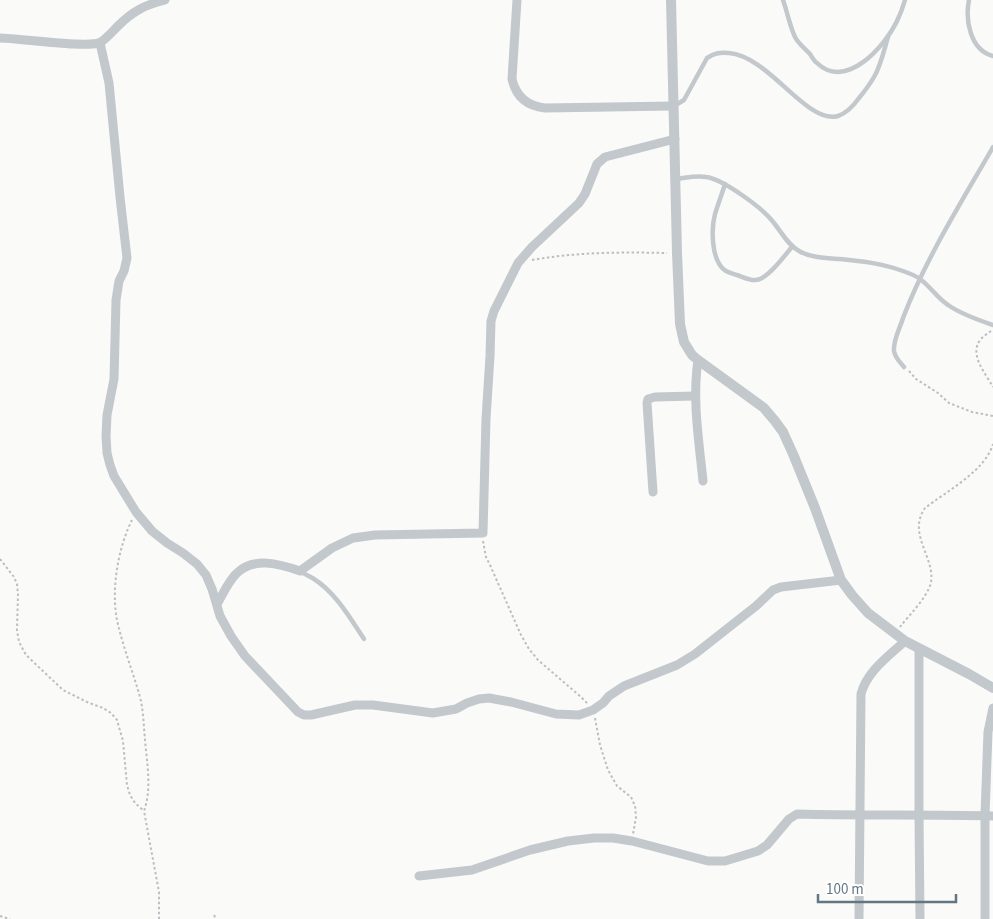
<svg xmlns="http://www.w3.org/2000/svg" width="993" height="919" viewBox="0 0 993 919" font-family="'Source Sans 3',sans-serif">
	<style>
		.lines { fill: none; stroke-linecap: round; stroke-linejoin: round }
		.path { stroke: #bbbfc2; stroke-width: 2; stroke-dasharray: 2.5 2.5; stroke-linecap: butt }
		.service { stroke: #c3c8cc; stroke-width: 4.5 }
		.minor { stroke: #c3c8cc; stroke-width: 9 }
		.tertiary { stroke: #c3c8cc; stroke-width: 10 }
	</style>
	<rect width="100%" height="100%" fill="#fafaf8"/>
	<g class="lines">
		<g class="path">
			<path d="M532 260C577 252 622 252 667 253"/>
			<path d="M991 331C988 333 984 336 981 339 968 354 986 374 993 387"/>
			<polyline points="909,371 916,379 938,393 949,403 972,412 993,416"/>
			<path d="M132 520C118 548 111 589 117 620 123 648 134 674 141 701 144 717 144 734 146 750 148 771 151 791 144 811L159 892V919"/>
			<polyline points="483,541 486,557 490,565 521,635 529,649 538,660 581,697 587,703"/>
			<polyline points="0,559 14,577 17,584 18,594 17,630 19,642 26,655 63,690 87,702 103,708 111,713 117,720 123,741 127,785 130,795 135,803 144,811"/>
			<path d="M900 627C909 615 928 597 931 582 935 557 907 534 925 508 947 491 985 471 993 444"/>
			<polyline points="595,718 600,745 608,770 617,786 631,797 635,806 636,817 633,834"/>
			<polyline points="214,915 216,919"/>
			<polyline points="0,916 10,919"/>
		</g>
		<g class="service">
			<path d="M783 0C787 11 790 27 795 37 798 43 805 49 810 54 812 57 814 61 817 63 846 91 885 46 897 21 900 15 903 7 905 0"/>
			<path d="M969 0C965 20 970 50 993 56"/>
			<path d="M674 106 684 100 707 58C715 53 720 52 729 53 769 56 807 125 838 116 847 113 854 105 859 98 864 92 870 84 874 77 881 65 884 50 888 37"/>
			<path d="M676 179C686 178 696 175 706 177 723 179 764 209 774 223 782 233 788 245 799 251 811 258 826 258 840 259 860 261 880 263 900 270 906 272 915 275 920 279 931 287 937 298 948 305 961 314 978 320 993 325"/>
			<path d="M725 184C722 194 718 204 715 214 711 229 711 262 726 271 730 273 734 274 737 275 743 277 750 281 756 280 768 279 784 256 792 247"/>
			<path d="M904 367C900 362 895 358 894 351 893 340 900 328 903 318 926 258 961 203 993 147"/>
			<path d="M300 571C304 574 309 576 314 579 336 593 350 618 364 639"/>
		</g>
		<g class="minor">
			<path d="M517 0 512 79C516 97 528 106 545 108L673 106"/>
			<path d="M0 38C19 38 89 49 101 42 107 38 113 31 118 26 133 11 145 5 165 0"/>
			<polyline points="100,43 109,83 120,197 127,258 124,271 119,281 116,300 114,379 107,415 106,436 107,453 110,465 114,476 136,512 152,531 167,543 183,553 197,564 206,575 212,589 220,616 231,636 245,656 298,712 304,715 311,715 355,705 373,705 433,713 456,709 467,703 479,699 489,698 511,702 556,714 579,715 593,710 603,703 609,696 624,686 677,665 695,654 756,606 773,590 781,587 841,580"/>
			<path d="M698 360C692 400 699 441 703 481"/>
			<polyline points="653,492 647,403 648,399 655,397 695,396"/>
			<path d="M217 604C223 594 228 582 236 574 253 556 280 564 300 571L332 548 353 538 375 535 483 533 486 419 490 356 491 321 494 311 518 263 532 247 579 203 585 194 597 164 605 157 675 139"/>
			<polyline points="919,649 919,815 920,919"/>
			<path d="M419 876 472 870 530 850 568 841 594 838H613L632 841 708 861H725L758 851 767 845 789 819 797 814C862 816 928 814 993 816"/>
			<path d="M859 919 861 694C867 671 889 656 905 641"/>
			<polyline points="985,919 985,815 988,732 993,708"/>
		</g>
		<polyline class="tertiary" points="671,0 677,253 680,324 684,342 692,355 698,360 764,408 775,421 783,432 793,454 815,508 841,580 852,595 868,613 905,641 969,674 993,688"/>
	</g>
	<path d="M818 894v8h138v-8" fill="none" stroke="#657683" stroke-width="2.5"/>
	<text x="826" y="894" font-size="15" fill="#657683" stroke="#ffffff" stroke-width="4" paint-order="stroke">100 m</text>
</svg>
